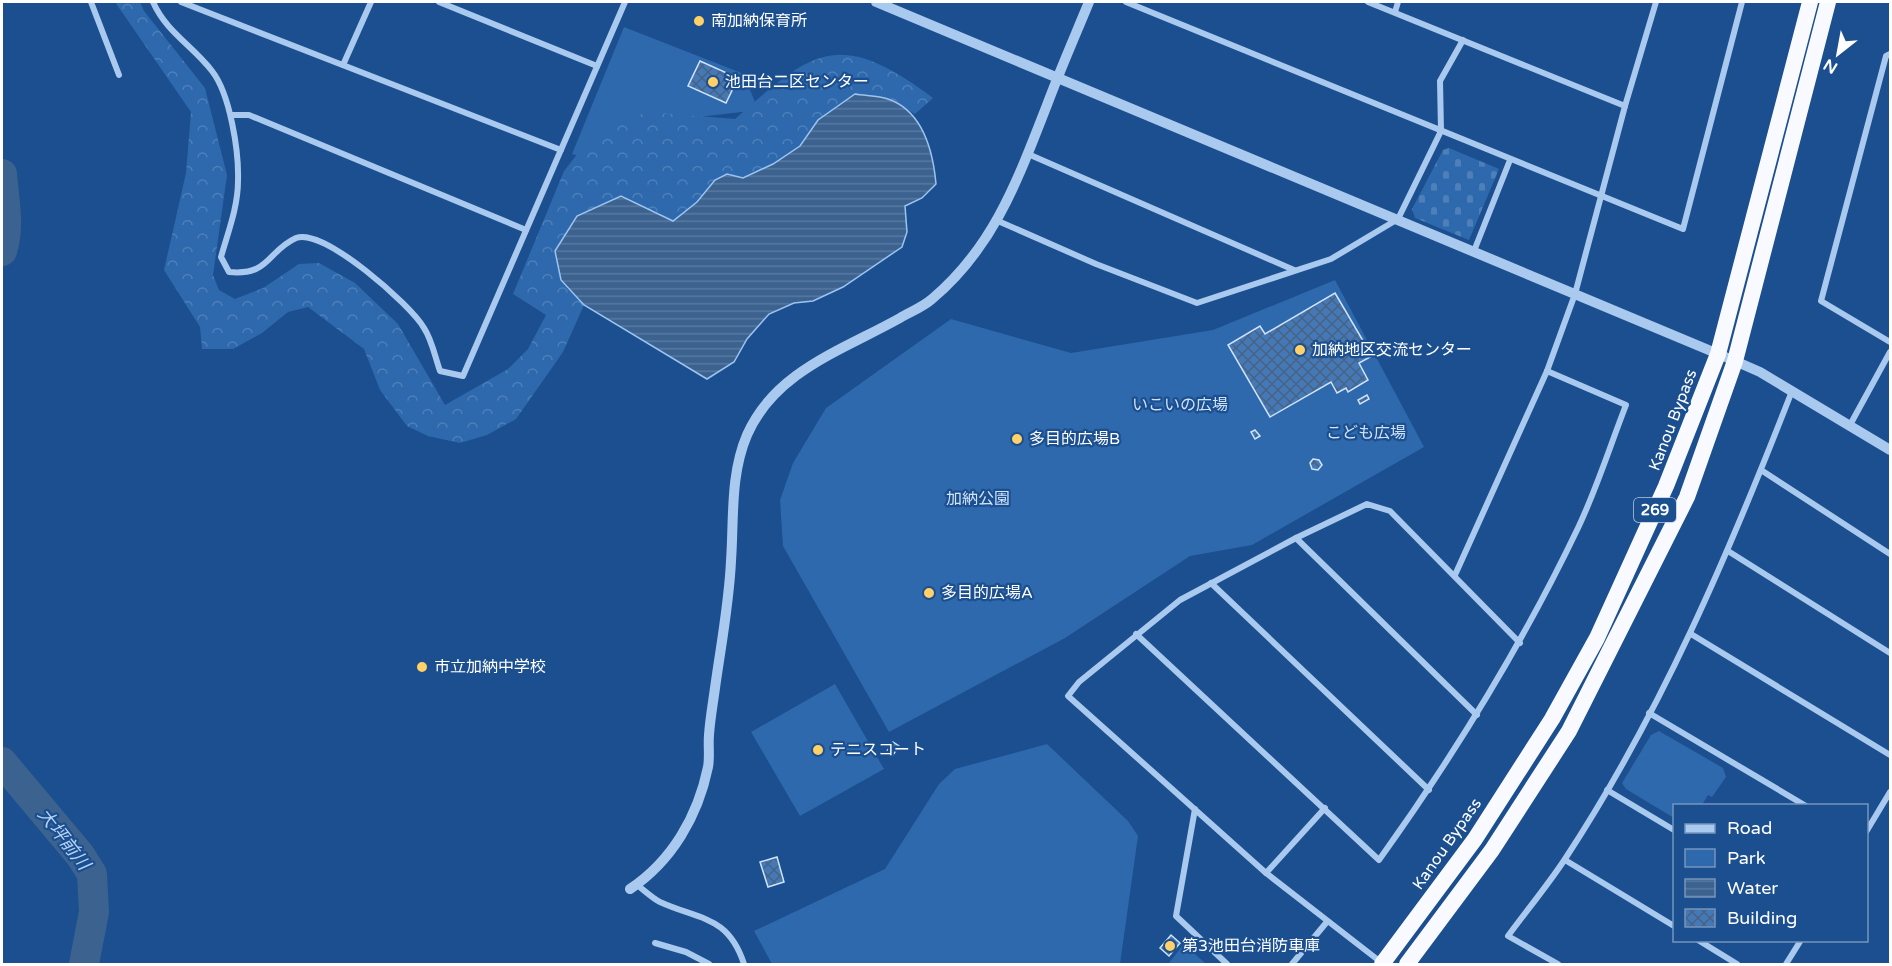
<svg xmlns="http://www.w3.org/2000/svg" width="1892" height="966" viewBox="0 0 1892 966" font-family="'Varela Round','Noto Sans JP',sans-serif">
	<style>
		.green { fill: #2e69ad }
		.forest { fill: url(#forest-crowns) }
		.cemetery { fill: url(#cemetery-stones) }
		.water { fill: url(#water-rules); stroke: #9cc4f0; stroke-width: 1.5 }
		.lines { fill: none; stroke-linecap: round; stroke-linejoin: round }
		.river { stroke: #3c6290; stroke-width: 30 }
		.building { fill: url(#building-cross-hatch); stroke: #cfe3fa; stroke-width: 1.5 }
		.minor { stroke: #a9c9ee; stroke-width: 6 }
		.tertiary { stroke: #a9c9ee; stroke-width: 10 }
		.trunk { stroke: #f8faff; stroke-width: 16 }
		.poi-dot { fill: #ffd166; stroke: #1b4f8f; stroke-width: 2 }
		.labels { text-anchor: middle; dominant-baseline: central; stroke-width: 4.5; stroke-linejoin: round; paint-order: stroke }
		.shield { fill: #1b4f8f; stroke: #bbcadd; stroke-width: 1.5 }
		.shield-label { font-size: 15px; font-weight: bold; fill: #fff }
		.poi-label { font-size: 16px; fill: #fff; stroke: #1b4f8f; text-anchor: start }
		.park-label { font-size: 16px; fill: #cfe3fa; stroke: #1b4f8f }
		.street-label { font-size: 16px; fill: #fff; stroke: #1b4f8f }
		.water-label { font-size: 18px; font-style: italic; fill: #b5d3f5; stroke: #1b4f8f }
	</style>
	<defs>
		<pattern id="forest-crowns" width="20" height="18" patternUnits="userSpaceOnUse" patternTransform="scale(1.5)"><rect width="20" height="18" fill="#2e69ad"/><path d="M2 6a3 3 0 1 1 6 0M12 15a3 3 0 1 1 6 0" fill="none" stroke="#4d80b9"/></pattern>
		<pattern id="cemetery-stones" width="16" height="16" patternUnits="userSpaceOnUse" patternTransform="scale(1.5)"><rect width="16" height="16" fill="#2e69ad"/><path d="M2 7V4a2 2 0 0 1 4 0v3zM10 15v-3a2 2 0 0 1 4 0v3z" fill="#4d80b9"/></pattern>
		<pattern id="water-rules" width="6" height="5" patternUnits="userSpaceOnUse" patternTransform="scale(1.5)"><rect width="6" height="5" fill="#3c6290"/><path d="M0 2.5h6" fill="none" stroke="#597aa1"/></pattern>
		<pattern id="building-cross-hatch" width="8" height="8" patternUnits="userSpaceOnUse" patternTransform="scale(1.5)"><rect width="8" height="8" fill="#4478b7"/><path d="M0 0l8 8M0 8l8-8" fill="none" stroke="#486282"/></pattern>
	</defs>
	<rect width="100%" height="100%" fill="#1b4f8f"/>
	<g class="green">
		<polygon points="624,27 744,74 758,110 674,120 592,160 572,154"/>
		<polygon points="1335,280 1424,447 1252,545 1190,556 1065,638 889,732 783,546 780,500 793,463 826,408 951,319 1071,353 1213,330"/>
		<polygon points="835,684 884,769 800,816 751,732"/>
		<polygon points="1659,731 1723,768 1726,777 1712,797 1708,795 1702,805 1674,806 1674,818 1626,789 1622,783 1651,735"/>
		<polygon points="1047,744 1128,821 1138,836 1120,964 772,964 754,931 885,869 939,784 955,769"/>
		<polygon points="1184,944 1206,964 1168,964"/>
	</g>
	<path class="forest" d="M115 2H140L144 11 205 88 227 175 213 275 219 290 235 299 263 288 299 264 319 263 355 283 398 324 445 405 508 369 528 349 546 315 513 294 564 171 586 143 617 123 647 112 735 119C814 49 839 28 933 98L915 114 888 99 818 120 800 146 773 164 743 178 727 174 715 180 697 202 673 221 653 210 561 280 584 305 563 352 516 419 487 435 460 443 428 436 407 426 380 390 364 349 308 307 288 312 262 333 233 349H202L200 327 164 270 186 173 191 112Z"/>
	<polygon class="cemetery" points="1449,148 1499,169 1469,240 1415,218 1412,209 1443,150"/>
	<path class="water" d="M855 94C865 96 878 95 888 99 923 111 933 151 936 184L922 198 905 206 907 232 902 247 843 287 813 301 794 303 769 314 747 339 734 362 707 379 584 305 561 280 555 251 577 216 621 196 673 221 697 202 715 180 727 174 743 178 773 164 800 146 818 120Z"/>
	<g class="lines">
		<g class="river">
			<path d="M2 174C4 199 10 227 2 251"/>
			<polyline points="2,762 80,855 92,874 94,912 84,964"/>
		</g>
	</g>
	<g class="building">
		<polygon points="700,61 738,78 726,103 688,86"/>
		<polygon points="1335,293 1372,356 1359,363 1368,380 1348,392 1346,388 1337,393 1331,382 1270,417 1228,345 1260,326 1265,334"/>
		<polygon points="1367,395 1369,399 1360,404 1358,400"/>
		<polygon points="1255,430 1260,436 1255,439 1251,432"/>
		<polygon points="1313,459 1319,460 1322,465 1318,470 1312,469 1310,463"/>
		<polygon points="893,742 899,746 893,755 887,751"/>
		<polygon points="777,857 784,882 768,887 760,862"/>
		<polygon points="1171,935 1180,943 1169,956 1160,948"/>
	</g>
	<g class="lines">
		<g class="minor">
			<polyline points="91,2 119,75"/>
			<path d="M153 2C167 33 192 45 212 71 230 94 239 151 238 181 238 207 228 232 221 257L229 272C270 276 267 251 296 238 323 227 411 305 424 328 432 340 435 357 440 371L463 376 625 2"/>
			<polyline points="181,2 561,150"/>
			<polyline points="439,2 597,66"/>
			<polyline points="1126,2 1683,229 1742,2"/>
			<polyline points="1368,2 1625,106"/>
			<polyline points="1395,12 1398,2"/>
			<polyline points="1890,54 1886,56 1821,301 1890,342"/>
			<polyline points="343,65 371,2"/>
			<polyline points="231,115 249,115 526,230"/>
			<polyline points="1028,154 1294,270"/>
			<polyline points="998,221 1096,264 1197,303 1331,259 1398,219 1441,131 1440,81 1463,40"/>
			<polyline points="1474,251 1510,160"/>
			<polyline points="1850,425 1890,352"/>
			<polyline points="1761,470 1890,554"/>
			<polyline points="1296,538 1477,715"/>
			<polyline points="1728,551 1890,653"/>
			<polyline points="1455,575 1547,371 1575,294 1625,106 1656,2"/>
			<polyline points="1211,583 1429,790"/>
			<path d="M1136 634 1379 860C1455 754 1522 645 1578 528 1597 488 1610 446 1626 405L1547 371"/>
			<polyline points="1691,634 1890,755"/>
			<polyline points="1649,713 1806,806"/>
			<polyline points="1607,790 1674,830"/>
			<polyline points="1195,809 1176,916 1227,964"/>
			<polyline points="1866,832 1890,792"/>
			<polyline points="1565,860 1674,926"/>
			<polyline points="1266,873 1325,808"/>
			<path d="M637 885C644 890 652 898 660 902 699 920 728 915 744 964"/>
			<polyline points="1698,940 1737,964"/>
			<polyline points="655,943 686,952 709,964"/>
			<polyline points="1382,963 1266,873 1068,696 1079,682 1180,600 1296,538 1367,504 1390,511 1520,643"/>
			<polyline points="1292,964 1326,923"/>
			<path d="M1558 964 1508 936C1527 910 1548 885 1565 859 1661 713 1729 553 1792 391"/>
			<polyline points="1786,964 1801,940"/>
		</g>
		<g class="tertiary">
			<polyline points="876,2 1735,361 1760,372 1890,450"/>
			<path d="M630 889C672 861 698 816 708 767 710 757 708 746 709 735 710 719 713 703 715 688 721 645 729 604 731 561 734 518 730 475 747 435 775 371 843 350 900 318 910 312 923 307 932 299 994 247 1018 179 1047 105 1060 70 1075 36 1089 2"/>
		</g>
		<g class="trunk">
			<polyline points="1382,964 1475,839 1552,719 1597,638 1666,486 1718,354 1810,2"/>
			<polyline points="1407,964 1492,850 1569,731 1687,497 1735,361 1828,2"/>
		</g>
	</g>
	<g class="poi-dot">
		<circle cx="699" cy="21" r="6"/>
		<circle cx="713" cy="82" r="6"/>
		<circle cx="1300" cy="350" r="6"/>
		<circle cx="1017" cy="439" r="6"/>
		<circle cx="929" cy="593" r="6"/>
		<circle cx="422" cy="667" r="6"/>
		<circle cx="818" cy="750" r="6"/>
		<circle cx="1170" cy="946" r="6"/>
	</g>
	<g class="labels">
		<rect class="shield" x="1634" y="498" width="42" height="24" rx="4.5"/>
		<g class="shield-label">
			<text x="1655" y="510">269</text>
		</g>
		<g class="poi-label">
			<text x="711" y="21">南加納保育所</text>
			<text x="725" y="82">池田台二区センター</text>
			<text x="1312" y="350">加納地区交流センター</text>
			<text x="1029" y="439">多目的広場B</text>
			<text x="941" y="593">多目的広場A</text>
			<text x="434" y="667">市立加納中学校</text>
			<text x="830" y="750">テニスコート</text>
			<text x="1182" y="946">第3池田台消防車庫</text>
		</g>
		<g class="park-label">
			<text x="1180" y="405">いこいの広場</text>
			<text x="1366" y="433">こども広場</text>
			<text x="978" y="499">加納公園</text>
		</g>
		<g class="street-label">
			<text transform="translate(1673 420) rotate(-69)">Kanou Bypass</text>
			<text transform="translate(1447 844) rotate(-55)">Kanou Bypass</text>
		</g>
		<g class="water-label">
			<text transform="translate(64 839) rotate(52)">大坪前川</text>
		</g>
	</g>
	<rect width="1892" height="966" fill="none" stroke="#ffffff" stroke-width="6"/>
	<rect x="1673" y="804" width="195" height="138" fill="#1b4f8f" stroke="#7695bc" stroke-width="1.5"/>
	<rect x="1685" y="824" width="30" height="9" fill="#a9c9ee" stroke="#7695bc" stroke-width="1.5"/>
	<text x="1727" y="834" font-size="18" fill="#ffffff">Road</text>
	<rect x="1685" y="849" width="30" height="18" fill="#2e69ad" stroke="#7695bc" stroke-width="1.5"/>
	<text x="1727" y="864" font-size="18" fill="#ffffff">Park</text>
	<rect x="1685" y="879" width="30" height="18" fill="url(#water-rules)" stroke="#7695bc" stroke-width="1.5"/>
	<text x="1727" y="894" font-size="18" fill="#ffffff">Water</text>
	<rect x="1685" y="909" width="30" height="18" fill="url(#building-cross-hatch)" stroke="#7695bc" stroke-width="1.5"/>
	<text x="1727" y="924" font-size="18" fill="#ffffff">Building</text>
	<g transform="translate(1838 54) rotate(211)" stroke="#1b4f8f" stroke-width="4.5" paint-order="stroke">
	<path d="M0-4.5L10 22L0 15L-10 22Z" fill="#ffffff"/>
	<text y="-9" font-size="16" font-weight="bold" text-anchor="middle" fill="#ffffff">N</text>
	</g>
</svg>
